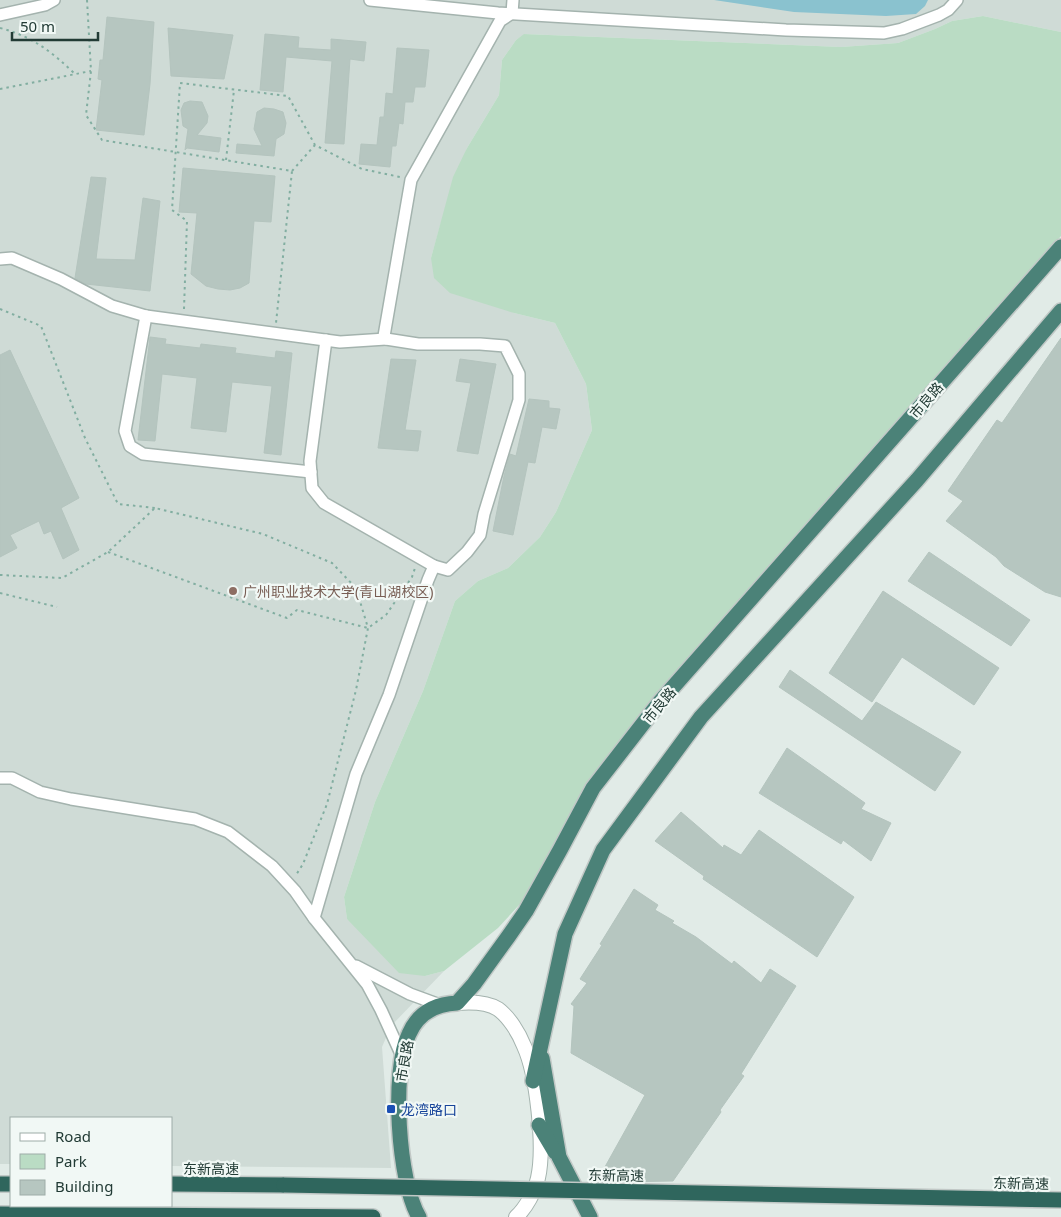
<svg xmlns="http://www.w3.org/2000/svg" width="1061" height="1217" viewBox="0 0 1061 1217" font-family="'Noto Sans','Noto Sans SC',sans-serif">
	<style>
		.built { fill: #cfdbd6 }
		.green { fill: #badcc4 }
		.water { fill: #8ac2cf }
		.building { fill: #b6c6c0; stroke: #b4c4be }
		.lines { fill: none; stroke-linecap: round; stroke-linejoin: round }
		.minor-casing { stroke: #a4b3ae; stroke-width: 14 }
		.tertiary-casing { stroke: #a4b3ae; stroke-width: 16 }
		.trunk-casing { stroke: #c1c8c6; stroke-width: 18 }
		.motorway-casing { stroke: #c1c8c6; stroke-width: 18 }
		.path { stroke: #82aea1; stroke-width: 2; stroke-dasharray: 2.5 4; stroke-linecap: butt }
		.minor { stroke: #fff; stroke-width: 11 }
		.tertiary { stroke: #fff; stroke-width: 14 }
		.trunk { stroke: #4b8278; stroke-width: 15 }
		.motorway { stroke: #2f665d; stroke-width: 15 }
		.motorway-bridge-casing { stroke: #c1c8c6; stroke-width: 18; stroke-linecap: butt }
		.motorway-bridge { stroke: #2f665d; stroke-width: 15 }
		.education-dot { fill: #8d6e63; stroke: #f1f8f5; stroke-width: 2 }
		.transit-dot { fill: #1a4fb4; stroke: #f1f8f5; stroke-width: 2 }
		.labels { text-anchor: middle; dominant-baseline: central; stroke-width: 4.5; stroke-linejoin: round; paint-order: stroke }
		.street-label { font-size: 14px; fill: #223b35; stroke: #f1f8f5 }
		.education-label { font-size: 14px; fill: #785e54; stroke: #f1f8f5; text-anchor: start }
		.transit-label { font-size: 14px; fill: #164399; stroke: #f1f8f5; text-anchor: start }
	</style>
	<rect width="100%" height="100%" fill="#e1ebe7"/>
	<polygon class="built" points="0,0 1061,0 1061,32 983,16 952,21 935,29 898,43 841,47 525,34 516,40 502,60 499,95 467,148 440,226 431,258 514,313 555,323 586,384 592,430 556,512 540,537 508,568 478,581 455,601 423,691 375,802 344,897 347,919 425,976 444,971 391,1026 382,1047 391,1168 171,1166 171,1118 11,1118 11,1164 0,1164"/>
	<polygon class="green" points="983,16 1061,32 1061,236 620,743 538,880 520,904 498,928 444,971 425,976 399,973 347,919 344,897 375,802 423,691 455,601 478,581 508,568 540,537 556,512 592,430 586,384 555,323 514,313 450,293 434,278 431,258 453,177 467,148 499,95 502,60 516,40 524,34 841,47 898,43 935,29 952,21"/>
	<polygon class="water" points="714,0 928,0 925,6 916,14 886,16 794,12"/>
	<g class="building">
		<polygon points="107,17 154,22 150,84 144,135 96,130 102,80 98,79 100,60 103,60"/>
		<polygon points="168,28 233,35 224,79 171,76"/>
		<polygon points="265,34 299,37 298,48 331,50 331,39 366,42 364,61 350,59 344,144 325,143 332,61 286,57 283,92 260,90"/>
		<polygon points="397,48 429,50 425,87 415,87 413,102 405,102 403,124 399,123 396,146 392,146 390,167 359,164 361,144 377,145 380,117 384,117 386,93 393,94"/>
		<polygon points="190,101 202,102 208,116 207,123 197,135 221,138 219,152 187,148 185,150 188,129 183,126 181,110 184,103"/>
		<polygon points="264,108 274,109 283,112 286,123 284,134 276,139 274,156 236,153 237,144 262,146 254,129 257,112"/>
		<polygon points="183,168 275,176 271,222 254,221 249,283 240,288 230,290 218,289 206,286 191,274 197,213 179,212"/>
		<polygon points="91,177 106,178 96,259 135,260 143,198 160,201 150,291 86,284 75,278"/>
		<polygon points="150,337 166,339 165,344 200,348 201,344 236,348 235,353 275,358 276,351 292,353 281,455 264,453 272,386 232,382 226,432 191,428 197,378 162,374 155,441 138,440"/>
		<polygon points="1061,338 1061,597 1045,592 1004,566 996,557 946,521 963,501 948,491 997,420 1002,423"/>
		<polygon points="10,350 79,498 61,508 79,550 63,559 51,531 44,534 39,521 10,535 17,548 0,557 0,355"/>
		<polygon points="391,359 416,360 405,430 421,431 418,451 378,448"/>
		<polygon points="460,359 496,364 478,454 457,451 471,383 456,381"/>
		<polygon points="529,399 549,401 549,408 560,409 556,429 542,427 535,463 528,462 513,535 493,531 504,476 510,454 516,456"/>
		<polygon points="929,552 1030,620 1011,646 908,581"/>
		<polygon points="883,591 999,668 974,705 902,657 872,702 829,673"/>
		<polygon points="790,670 862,721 876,702 961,752 935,791 779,687"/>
		<polygon points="787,748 865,803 861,809 891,823 871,861 843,840 841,844 759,793"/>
		<polygon points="681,812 723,848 724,845 741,855 759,830 854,897 817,957 703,879 704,876 655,841"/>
		<polygon points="634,889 658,905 655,910 674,921 672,923 696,937 732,964 734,961 761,983 770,969 796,986 741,1074 744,1076 720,1110 721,1112 673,1181 615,1182 601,1174 645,1095 571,1053 574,1006 571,1004 587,983 580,979 602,945 600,944"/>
	</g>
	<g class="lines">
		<defs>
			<g id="minor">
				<polyline points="370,0 498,13 786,30 884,33 902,29 939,15 948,10 957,0"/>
				<polyline points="0,15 45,5 54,0"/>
				<polyline points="0,259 12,258 61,279 112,306 146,316 340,342 386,339"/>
				<polyline points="146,316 125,431 130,446 143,454 311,472"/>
				<polyline points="326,340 310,461 312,488 324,503 434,566"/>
				<polyline points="0,778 12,778 40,792 71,799 195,819 228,832 272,866 295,891 314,918"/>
				<polyline points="356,966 410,994 440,1005"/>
				<polyline points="402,1056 381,1010 367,984 314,918 356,774 389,695 428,580 434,566 448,570 467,552 480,535 484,514 519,400 519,374 505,346 480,344 418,344 386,339 384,336 411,180 500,21 512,13 513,0"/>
			</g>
			<path id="tertiary" d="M457 1003C469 1002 487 1002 498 1009 509 1017 519 1033 524 1046 537 1074 545 1147 538 1178 535 1191 526 1208 516 1217"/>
			<g id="trunk">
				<polyline points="542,1058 559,1157 590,1217"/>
				<polyline points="533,1081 565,934 603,850 701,717 917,480 1061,311"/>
				<polyline points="539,1125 555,1152"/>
				<path d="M419 1217C398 1182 391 1070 409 1034 418 1013 435 1004 457 1003L474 984 508 937 526 911 560 850 593 788 659 703 1061 247"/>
			</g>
			<g id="motorway">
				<polyline points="0,1184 11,1184"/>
				<polyline points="171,1184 284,1185"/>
				<polyline points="0,1214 373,1217"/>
			</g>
		</defs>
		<use href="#minor" class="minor-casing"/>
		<use href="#tertiary" class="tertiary-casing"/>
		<use href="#trunk" class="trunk-casing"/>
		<use href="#motorway" class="motorway-casing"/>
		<g class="path">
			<polyline points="87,0 91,71 86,115 102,140 292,171 276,323"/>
			<path d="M0 28C32 36 52 52 75 74"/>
			<polyline points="0,89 91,71"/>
			<polyline points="226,160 234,90"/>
			<polyline points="292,171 315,145"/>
			<polyline points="0,309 41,326 85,438 118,504 155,508"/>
			<polyline points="184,309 187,221 172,210 180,83 288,96 315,145 362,169 400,177"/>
			<polyline points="108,552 287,618 297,610 368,628 386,615 412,577 415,568"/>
			<polyline points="0,575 62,578 108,552 155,508 263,534 332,563 356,588 368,628 356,690 327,804 303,864 296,875"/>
			<polyline points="0,593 57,607"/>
		</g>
		<use href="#minor" class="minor"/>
		<use href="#tertiary" class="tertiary"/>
		<use href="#trunk" class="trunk"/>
		<use href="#motorway" class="motorway"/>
		<defs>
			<polyline id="motorway-bridge" points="284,1185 1061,1200"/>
		</defs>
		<use href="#motorway-bridge" class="motorway-bridge-casing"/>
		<use href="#motorway-bridge" class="motorway-bridge"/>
	</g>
	<circle class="education-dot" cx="233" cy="591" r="5"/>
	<rect class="transit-dot" x="386" y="1104" width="10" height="10" rx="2.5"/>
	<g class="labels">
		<g class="street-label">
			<text transform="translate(926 400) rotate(-49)">市良路</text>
			<text transform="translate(659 705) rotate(-50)">市良路</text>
			<text transform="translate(404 1061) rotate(-80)">市良路</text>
			<text x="211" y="1168">东新高速</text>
			<text transform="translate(616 1175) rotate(1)">东新高速</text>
			<text transform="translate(1021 1183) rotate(1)">东新高速</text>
		</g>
		<g class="education-label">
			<text x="243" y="591">广州职业技术大学(青山湖校区)</text>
		</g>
		<g class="transit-label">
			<text x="401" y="1109">龙湾路口</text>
		</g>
	</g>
	<rect x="10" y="1117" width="162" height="90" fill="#f1f8f5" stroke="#9eaca8"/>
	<rect x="20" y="1133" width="25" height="8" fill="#ffffff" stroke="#9eaca8"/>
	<text x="55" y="1142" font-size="15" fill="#223b35">Road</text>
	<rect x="20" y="1154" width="25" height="15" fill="#badcc4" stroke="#9eaca8"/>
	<text x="55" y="1167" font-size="15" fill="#223b35">Park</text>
	<rect x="20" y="1180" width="25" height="15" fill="#b6c6c0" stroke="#9eaca8"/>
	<text x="55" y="1192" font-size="15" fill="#223b35">Building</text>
	<path d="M12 32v8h86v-8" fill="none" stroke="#223b35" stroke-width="2.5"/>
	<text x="20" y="32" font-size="15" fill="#223b35" stroke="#f1f8f5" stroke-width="4" paint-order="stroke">50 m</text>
</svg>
